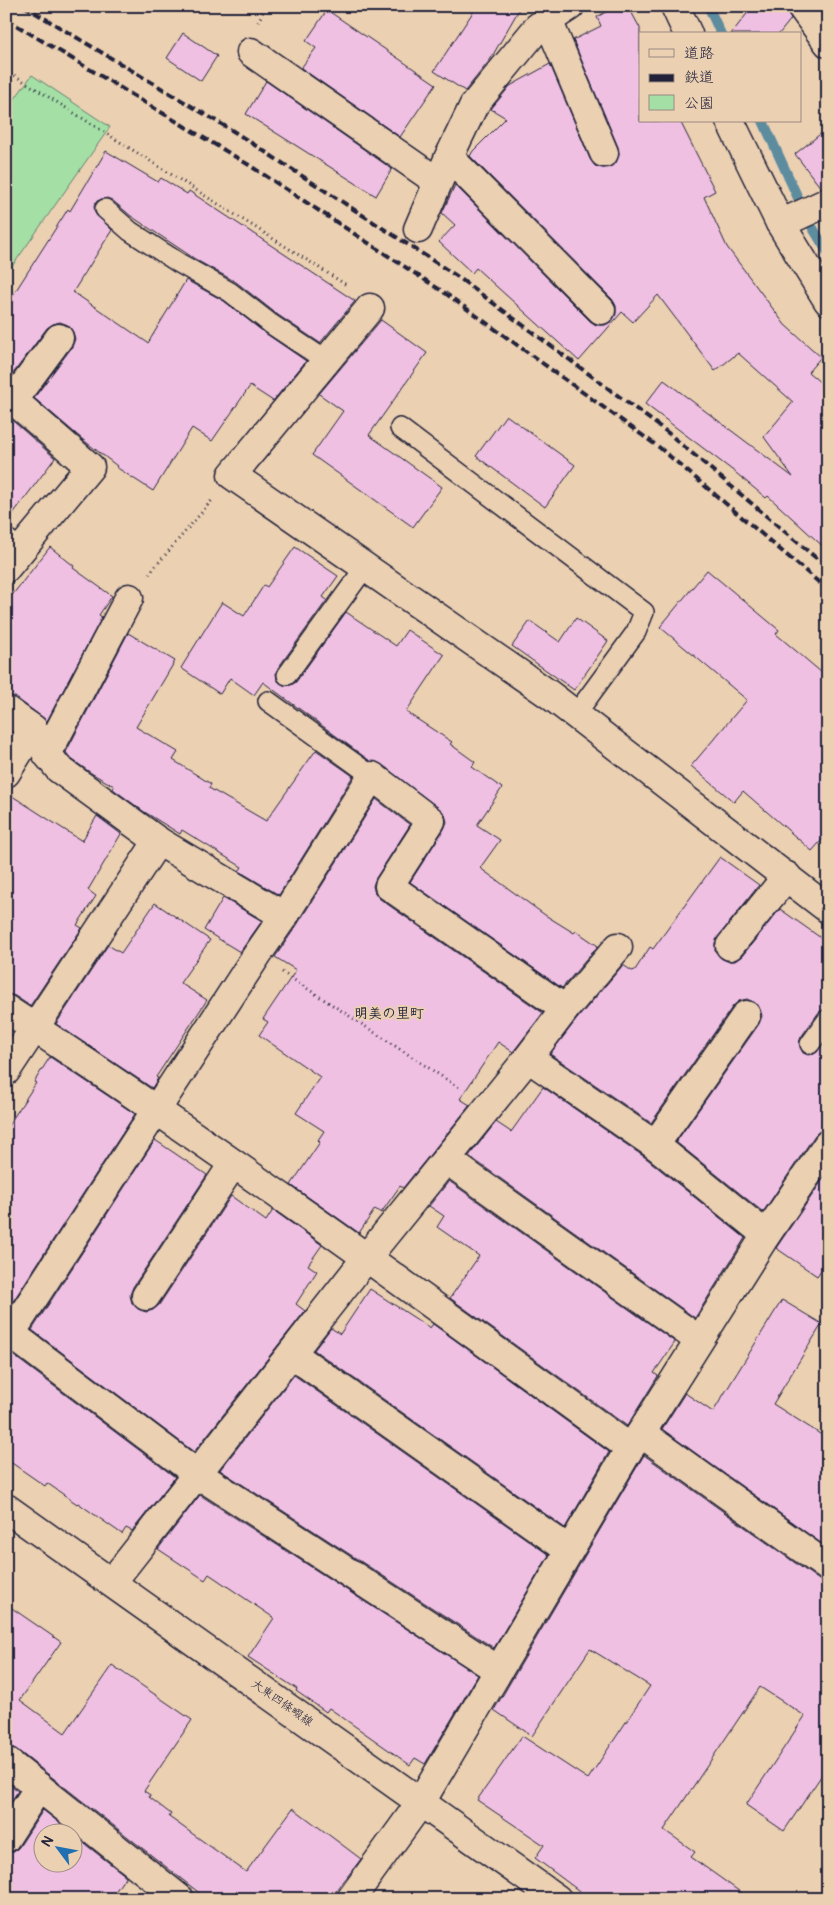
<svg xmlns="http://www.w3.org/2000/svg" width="834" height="1905" viewBox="0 0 834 1905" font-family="Pangolin,'Klee One',sans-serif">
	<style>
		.green { fill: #a4dfa5; stroke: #638070 }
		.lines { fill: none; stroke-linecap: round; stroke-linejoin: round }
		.stream { stroke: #5d8c9f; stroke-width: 10 }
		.building { fill: #efc0e2; stroke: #22223b }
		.service-casing { stroke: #22223b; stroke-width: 22 }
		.minor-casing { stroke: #22223b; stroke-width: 31 }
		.tertiary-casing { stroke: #22223b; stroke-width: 31 }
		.secondary-casing { stroke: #22223b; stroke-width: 31 }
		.path { stroke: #22223b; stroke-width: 3; stroke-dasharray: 1 4; stroke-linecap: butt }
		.service { stroke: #ebd0b2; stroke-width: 19 }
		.minor { stroke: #ebd0b2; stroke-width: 28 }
		.tertiary { stroke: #ebd0b2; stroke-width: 28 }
		.secondary { stroke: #ebd0b2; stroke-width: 28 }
		.rail { stroke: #22223b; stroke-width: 4; stroke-dasharray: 8 4; stroke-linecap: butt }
		.labels { text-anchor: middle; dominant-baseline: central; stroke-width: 4; stroke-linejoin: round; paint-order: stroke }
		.street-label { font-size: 12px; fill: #22223b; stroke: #ebd0b2 }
		.neighbourhood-label { font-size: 14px; font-weight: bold; fill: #22223b; stroke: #ebd0b2 }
	</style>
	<rect width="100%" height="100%" fill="#ebd0b2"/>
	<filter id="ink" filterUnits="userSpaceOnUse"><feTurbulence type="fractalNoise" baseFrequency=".02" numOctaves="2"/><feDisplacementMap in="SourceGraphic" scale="10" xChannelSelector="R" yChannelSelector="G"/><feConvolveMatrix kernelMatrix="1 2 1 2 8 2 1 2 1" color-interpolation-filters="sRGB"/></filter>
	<g filter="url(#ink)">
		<polygon class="green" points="32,75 110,127 6,275 6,111"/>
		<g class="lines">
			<g class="stream">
				<polyline points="708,6 721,34"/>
				<polyline points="763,121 808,220 828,253"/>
			</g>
		</g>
		<g class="building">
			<polygon points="477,6 521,6 490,60 465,91 434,71"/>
			<polygon points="616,6 628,6 640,28 640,121 680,121 715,191 704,197 727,247 785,325 821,357 808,372 828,389 828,551 768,496 766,498 736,473 645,404 664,380 793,477 764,437 793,402 738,353 715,371 658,295 633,322 622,312 579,361 476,268 472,273 439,242 455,225 442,213 455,185 590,321 596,325 605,325 612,321 616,314 616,306 612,299 470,156 473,151 506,118 491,109 510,86 550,64 590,159 595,166 603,168 610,167 616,163 619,155 618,147 573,40 601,26 597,17"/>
			<polygon points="753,6 786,6 791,19 779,34 731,34"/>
			<polygon points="327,10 436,84 400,137 301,68 316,48 306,41"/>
			<polygon points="183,33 217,56 201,81 167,58"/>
			<polygon points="266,81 392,169 376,196 246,114"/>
			<polygon points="828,128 828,187 821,188 795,154"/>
			<polygon points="106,151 158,182 161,178 187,194 189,191 355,301 320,343 278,315 236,282 198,261 131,216 112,200 107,198 97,201 94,206 95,213 112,230 73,292 148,343 186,280 224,301 265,333 306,361 273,401 250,386 212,441 192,428 153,491 116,467 117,466 82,439 34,398 72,347 75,339 73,332 68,325 60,322 53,324 47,328 6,383 6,306 68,209 70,211"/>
			<polygon points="381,320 427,353 369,435 442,487 413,527 312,455 343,411 319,394"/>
			<polygon points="6,415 55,458 6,523"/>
			<polygon points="506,415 575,465 545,507 476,456"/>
			<polygon points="50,547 74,566 73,568 112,596 99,615 102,617 47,721 15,697 6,695 6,603"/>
			<polygon points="295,547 338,576 323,597 327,600 278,668 276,674 277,680 285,686 291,685 296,682 346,612 396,646 407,630 444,655 406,712 452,742 450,744 475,762 472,767 502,788 477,825 500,840 480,868 545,915 574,933 576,931 598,946 562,988 410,882 444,829 447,822 445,815 440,809 381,764 370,761 263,682 254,695 230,678 220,694 181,668 222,602 244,616 264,585 267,587"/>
			<polygon points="707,570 779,630 776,634 828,678 828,833 812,851 743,791 734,802 691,766 747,700 660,627"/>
			<polygon points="576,618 608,641 574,690 512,646 530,621 560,642"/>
			<polygon points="128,633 175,661 136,727 178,752 173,760 211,784 209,788 266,821 316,750 353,776 279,895 239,871 242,867 182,830 180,834 143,811 113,789 114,786 91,773 70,758 66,752"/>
			<polygon points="6,792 82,841 97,816 121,834 88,890 96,896 77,925 82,928 30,1006 15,996 6,993"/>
			<polygon points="376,799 410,825 376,878 373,886 375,893 380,899 543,1013 513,1052 498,1042 460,1099 470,1105 403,1188 400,1186 381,1213 375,1209 359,1233 291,1185 320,1142 318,1140 324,1131 296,1113 320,1077 259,1035 268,1022 263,1019 296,970 275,957 297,925"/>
			<polygon points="720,857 759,885 718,937 715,943 715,951 721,958 727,961 735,961 742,956 780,909 828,943 828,1008 819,1012 801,1037 799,1043 803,1053 808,1055 814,1054 828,1039 828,1129 821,1130 815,1135 763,1212 676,1142 759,1024 762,1016 760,1009 755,1003 747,999 739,1001 733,1006 651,1123 550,1054 577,1019 623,965 632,971 635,970 650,947 653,949"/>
			<polygon points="223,898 262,921 240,952 204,930"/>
			<polygon points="155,903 210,940 180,983 207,1000 156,1077 158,1078 152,1088 56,1024 108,945 121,953"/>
			<polygon points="50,1057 135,1114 6,1312 6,1129 36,1083 34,1082"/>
			<polygon points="543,1087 646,1158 745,1238 695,1318 469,1156 496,1122 511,1132"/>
			<polygon points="155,1140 207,1175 133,1287 130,1295 132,1303 138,1309 146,1312 153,1310 159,1305 231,1196 266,1221 273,1210 322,1245 308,1265 317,1271 296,1304 305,1311 194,1452 32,1330"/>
			<polygon points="828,1172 828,1260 817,1276 776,1248"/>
			<polygon points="449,1181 675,1342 654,1373 658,1376 627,1426 450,1298 479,1256 437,1227 444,1216 429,1206"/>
			<polygon points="370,1289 430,1328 433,1324 609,1452 565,1528 314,1350 331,1328 340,1334"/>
			<polygon points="782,1300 822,1324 773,1404 828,1439 828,1548 662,1429 685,1393 713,1412"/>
			<polygon points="6,1350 175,1477 132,1531 126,1528 122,1534 78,1503 77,1504 47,1483 45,1486 6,1459"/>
			<polygon points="294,1375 549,1555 494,1648 220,1470"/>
			<polygon points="644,1455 819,1580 828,1582 828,1766 784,1831 746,1805 805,1716 760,1687 664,1830 695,1852 691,1857 750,1899 590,1899 535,1858 544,1845 477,1800 522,1736 588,1779 650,1686 590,1649 532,1736 494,1710"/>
			<polygon points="200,1495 478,1675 425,1764 415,1758 410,1765 329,1708 326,1712 296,1691 297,1689 248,1657 274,1618 209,1574 205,1580 158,1549"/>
			<polygon points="6,1604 61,1642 20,1700 65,1733 112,1665 192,1720 144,1791 150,1795 149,1797 171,1814 169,1817 246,1872 293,1808 361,1859 330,1899 207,1899 16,1749 6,1746"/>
			<polygon points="6,1781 18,1791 6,1809"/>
			<polygon points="43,1810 71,1832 42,1832 42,1862 72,1862 72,1834 126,1876 110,1899 6,1899 6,1853 14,1852 19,1847"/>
		</g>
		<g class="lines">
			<defs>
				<g id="service">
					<polyline points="105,209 130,231 179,263 230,292 271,324 325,360"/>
					<polyline points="400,428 644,612 636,632 576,714"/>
					<polyline points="6,538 22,550"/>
					<polyline points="287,675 366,566"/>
					<polyline points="268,701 372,776"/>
					<polyline points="810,1044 828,1019"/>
				</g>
				<g id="minor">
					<polyline points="801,6 828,43"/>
					<polyline points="548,20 604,153"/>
					<polyline points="251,52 438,182"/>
					<polyline points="449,157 601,310"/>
					<polyline points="780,223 791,219 828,202"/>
					<polyline points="418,229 449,157 474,105 538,27 570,6"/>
					<polyline points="370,308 232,475 550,695 828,909"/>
					<polyline points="6,568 90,467 13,400 59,338"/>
					<polyline points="6,710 33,729 47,754 59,769 158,841 284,916"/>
					<polyline points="47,754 129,598"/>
					<polyline points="6,773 33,729"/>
					<polyline points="730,946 787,876"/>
					<path d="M6 1009C219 1149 424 1298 630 1448"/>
					<polyline points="528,1058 655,1145 766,1235"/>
					<polyline points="6,1071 158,841"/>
					<polyline points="655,1145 746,1015"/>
					<polyline points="447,1160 699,1340"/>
					<polyline points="146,1296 233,1164"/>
					<polyline points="6,1330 196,1473 498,1670"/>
					<polyline points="11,1333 257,955 284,916 372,776 431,821 389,886 565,1009"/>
					<polyline points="292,1354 569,1550"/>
					<polyline points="641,1433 828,1567"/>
					<polyline points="112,1582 367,1257 528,1058 565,1009 618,947"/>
					<polyline points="6,1761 180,1899"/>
					<polyline points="6,1838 39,1787"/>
					<polyline points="351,1899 421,1802 630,1448 641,1433 766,1235 828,1144"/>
				</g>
				<g id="tertiary">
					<polyline points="675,6 688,34"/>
					<polyline points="730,121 780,223 828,301"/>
				</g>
				<polyline id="secondary" points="6,1508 557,1899"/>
			</defs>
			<use href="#service" class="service-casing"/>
			<use href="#minor" class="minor-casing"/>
			<use href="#tertiary" class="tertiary-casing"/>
			<use href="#secondary" class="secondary-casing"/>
			<g class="path">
				<polyline points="258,22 266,6"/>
				<polyline points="6,70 348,286"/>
				<polyline points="149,574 213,499"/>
				<polyline points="282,972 461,1089"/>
			</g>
			<use href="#service" class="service"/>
			<use href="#minor" class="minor"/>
			<use href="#tertiary" class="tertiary"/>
			<use href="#secondary" class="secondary"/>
			<g class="rail">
				<polyline points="24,6 233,131 458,277 667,432 828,568"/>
				<polyline points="6,19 249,165 445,293 660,448 828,590"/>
			</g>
		</g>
	</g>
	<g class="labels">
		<g class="street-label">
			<text transform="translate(282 1703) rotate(35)">大東四條畷線</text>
		</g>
		<g class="neighbourhood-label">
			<text x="389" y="1013">明美の里町</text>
		</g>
	</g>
	<rect width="834" height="1905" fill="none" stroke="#ebd0b2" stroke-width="25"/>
	<rect x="12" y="12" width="809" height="1880" fill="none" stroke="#22223b" stroke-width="2" filter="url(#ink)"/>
	<rect x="639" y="32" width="162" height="90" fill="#ebd0b2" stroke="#9b8a82"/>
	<rect x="649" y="49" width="25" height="8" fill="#ebd0b2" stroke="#9b8a82"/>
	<text x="684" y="58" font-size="15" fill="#22223b">道路</text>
	<rect x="649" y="74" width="25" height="8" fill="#22223b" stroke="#9b8a82"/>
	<text x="684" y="82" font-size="15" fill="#22223b">鉄道</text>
	<rect x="649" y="95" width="25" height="15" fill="#a4dfa5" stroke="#9b8a82"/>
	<text x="684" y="108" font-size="15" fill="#22223b">公園</text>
	<g transform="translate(58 1848) rotate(302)"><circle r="24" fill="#ebd0b2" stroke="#9b8a82"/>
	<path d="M0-4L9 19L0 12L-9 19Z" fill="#1f6fb2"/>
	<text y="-8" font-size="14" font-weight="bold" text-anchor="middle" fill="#22223b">N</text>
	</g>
</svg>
